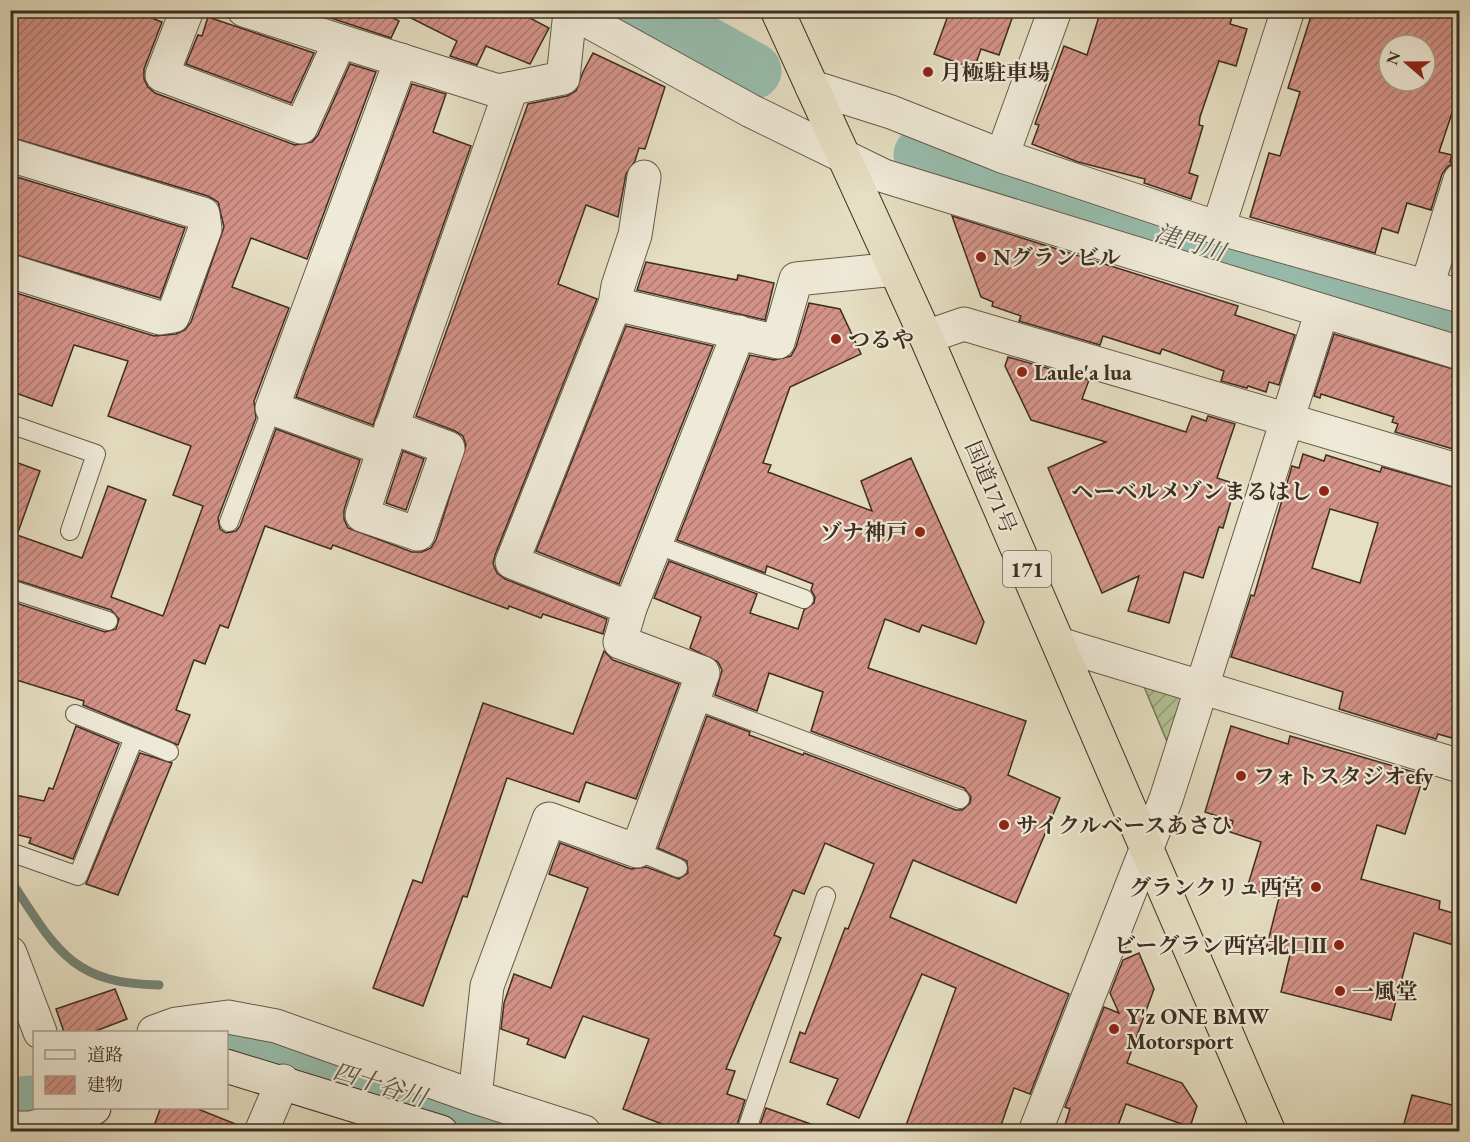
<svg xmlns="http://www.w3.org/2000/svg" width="1470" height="1142" viewBox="0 0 1470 1142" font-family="'EB Garamond','Noto Serif JP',serif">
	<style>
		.garden { fill: url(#garden-furrows); stroke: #78785c; stroke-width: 1.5 }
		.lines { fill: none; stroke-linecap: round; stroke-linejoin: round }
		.stream { stroke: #738476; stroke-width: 9 }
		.river { stroke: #97bdae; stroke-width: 57 }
		.building { fill: url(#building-hatch); stroke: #3d2e22; stroke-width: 1.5; fill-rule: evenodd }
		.lane-casing { stroke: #675a4a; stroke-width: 20 }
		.street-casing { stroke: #675a4a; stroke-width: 35 }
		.secondary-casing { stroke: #3d2e22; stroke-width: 35 }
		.highway-casing { stroke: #3d2e22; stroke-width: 35 }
		.lane { stroke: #efead8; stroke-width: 18 }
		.street { stroke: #efead8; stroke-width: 33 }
		.secondary { stroke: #efead8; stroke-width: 33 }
		.highway { stroke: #e6dfc3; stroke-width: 33 }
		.poi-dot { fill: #8f2418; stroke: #efead8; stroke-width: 2 }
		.labels { text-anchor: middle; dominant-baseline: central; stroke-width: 4.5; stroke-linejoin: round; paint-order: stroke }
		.shield { fill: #efead8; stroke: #726659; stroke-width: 1.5 }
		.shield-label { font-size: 21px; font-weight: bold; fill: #3d2e22 }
		.poi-label { font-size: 22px; font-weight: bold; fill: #3d2e22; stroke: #efead8; text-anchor: start }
		.street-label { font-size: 22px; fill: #3d2e22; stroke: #efead8 }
		.water-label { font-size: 24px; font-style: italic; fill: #545245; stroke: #efead8 }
	</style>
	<defs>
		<pattern id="garden-furrows" width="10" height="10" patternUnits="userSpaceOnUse" patternTransform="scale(1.5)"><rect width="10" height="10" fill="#b3c295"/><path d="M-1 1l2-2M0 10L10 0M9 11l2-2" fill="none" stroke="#939e79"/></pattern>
		<pattern id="building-hatch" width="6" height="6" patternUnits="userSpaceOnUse" patternTransform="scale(1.5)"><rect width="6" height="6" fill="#d49389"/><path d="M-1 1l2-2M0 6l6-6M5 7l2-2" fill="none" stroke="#ad7870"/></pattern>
	</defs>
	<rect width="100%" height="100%" fill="#e6dfc3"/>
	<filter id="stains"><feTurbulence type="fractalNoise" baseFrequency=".00333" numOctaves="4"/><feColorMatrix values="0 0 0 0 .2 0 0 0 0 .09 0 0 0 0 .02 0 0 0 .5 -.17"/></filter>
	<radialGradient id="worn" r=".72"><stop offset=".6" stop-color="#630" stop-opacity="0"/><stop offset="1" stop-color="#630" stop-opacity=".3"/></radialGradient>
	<polygon class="garden" points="1142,682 1180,694 1186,706 1171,751"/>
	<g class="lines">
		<path class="stream" d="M13 884C56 950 73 984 159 985"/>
		<g class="river">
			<polyline points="643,10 753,71"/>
			<polyline points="922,155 984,178 1460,325"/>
			<polyline points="226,1045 266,1049 525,1130"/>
			<polyline points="10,1106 30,1104"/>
		</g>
	</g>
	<g class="building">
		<polygon points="10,10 157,10 154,19 162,22 144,69 144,79 148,87 155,93 295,145 312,142 318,135 350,64 376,72 307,259 251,238 232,287 289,308 254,401 256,418 218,518 220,529 226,533 236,531 240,526 276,429 360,460 344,510 344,519 348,528 412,552 422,552 431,548 436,540 466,445 463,436 455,431 416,416 528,104 567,96 576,91 583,72 593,53 665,87 645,149 639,148 635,161 626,174 618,217 586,205 558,284 597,299 495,555 493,564 497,573 505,579 607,619 603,634 543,614 541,618 509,606 508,609 333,545 331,549 265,526 228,628 220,625 205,664 194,660 176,710 190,715 178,745 83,705 84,701 10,678 10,601 105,632 116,629 119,619 111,610 10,578 10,460 40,471 17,535 82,558 108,486 146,500 111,597 163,616 203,506 173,495 191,446 108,416 128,361 74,345 52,406 10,391 10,291 154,336 176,334 185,330 191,322 224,227 218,202 208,196 10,137"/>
		<polygon points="335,10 378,10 399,21 391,38 331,18"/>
		<polygon points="395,10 515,10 549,28 530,64 486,46 477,65 450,56 457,41"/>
		<polygon points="950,10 1015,10 999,55 981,49 974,69 934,54"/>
		<polygon points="1101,10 1234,10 1230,24 1247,29 1236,66 1219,61 1200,117 1199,125 1203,126 1189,173 1198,176 1191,199 1144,183 1145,179 1078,162 1032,144 1039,125 1035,124 1064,46 1087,55"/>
		<path d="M1313 10H1460V89L1439 152 1452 155 1450 162H1455L1447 167 1442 174 1431 210 1407 203 1398 233 1382 228 1375 253 1250 217 1269 153 1280 156 1300 92 1288 88ZM1389 45H1425V81H1389Z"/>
		<polygon points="208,17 314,53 291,103 186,64 198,35 202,36"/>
		<polygon points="412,84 446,94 433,132 471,146 373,425 296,397"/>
		<polygon points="10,175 185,228 160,298 10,253"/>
		<polygon points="952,216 1238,306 1235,315 1295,335 1279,385 1269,382 1266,392 1248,386 1247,388 1221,381 1224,371 1162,349 1160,354 1103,336 1100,345 1019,321 1021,316 992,306 993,302 981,297"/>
		<polygon points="646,262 737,280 738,275 774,283 765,320 637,290"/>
		<polygon points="809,303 840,309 861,354 790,387 763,463 771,465 768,472 872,511 861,481 911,458 984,622 976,644 922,625 919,632 885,619 868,668 1026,721 1008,775 1060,798 1016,903 913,860 890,917 1069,994 1030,1094 1014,1088 999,1131 904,1131 956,988 922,974 859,1118 827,1104 838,1079 790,1062 800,1032 805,1034 845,928 848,929 874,864 825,843 804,894 793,890 774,935 781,938 726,1069 735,1071 727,1094 745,1100 735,1131 680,1131 623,1109 649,1039 583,1016 565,1058 527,1044 529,1039 501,1029 504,1003 514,974 551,988 588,888 549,874 560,843 631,869 646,867 679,879 688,873 687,861 658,848 707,716 750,732 749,735 803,755 804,753 956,810 962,810 970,803 971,797 964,788 811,731 823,692 769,673 757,711 715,695 722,670 718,662 690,648 701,617 654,598 669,561 757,594 750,613 798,629 804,610 814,603 815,597 811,590 813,584 767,566 765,573 677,540 750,355 774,360 791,356 796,347"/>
		<polygon points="626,326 713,346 619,584 536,551"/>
		<polygon points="1334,334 1460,371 1460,451 1395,432 1398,424 1392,422 1394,417 1321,394 1320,398 1314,396"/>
		<polygon points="1008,357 1089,380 1082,399 1186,432 1192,416 1206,421 1208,416 1235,424 1217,478 1236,484 1223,528 1219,527 1203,578 1184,572 1169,623 1128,611 1139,576 1102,593 1048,468 1106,442 1031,420 1005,366"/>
		<polygon points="403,451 424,459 406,510 386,503"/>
		<path d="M1303 454 1324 461 1326 455 1380 472 1382 467 1460 489V713L1452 738 1438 734 1436 739 1339 709 1343 692 1231 657 1251 595 1254 596 1292 466 1299 468ZM1330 509 1378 523 1360 583 1312 568Z"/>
		<polygon points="604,651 613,660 679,684 636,799 586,782 579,802 507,778 467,897 463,896 423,1006 373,988 413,880 422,883 483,703 573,734"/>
		<polygon points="76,726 119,744 73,859 29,843 31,838 10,833 10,794 44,801 49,788 53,789"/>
		<polygon points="1231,726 1288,744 1290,736 1424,775 1405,834 1377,825 1361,879 1440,901 1439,909 1460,915 1460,947 1414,933 1391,1020 1281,992 1290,955 1266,949 1279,898 1247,888 1261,842 1230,832 1233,821 1205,812"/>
		<polygon points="140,753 172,763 118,895 86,884"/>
		<polygon points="1139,953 1154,989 1127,1063 1182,1083 1197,1106 1190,1127 1126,1104 1116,1131 1063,1131 1070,1109 1065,1107 1104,1007 1119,1013 1110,993 1123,960"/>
		<polygon points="115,989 127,1019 93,1032 64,1032 56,1009"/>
		<polygon points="1412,1095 1460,1107 1460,1131 1402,1131"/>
		<polygon points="161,1107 193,1107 243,1127 243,1131 152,1131"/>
		<polygon points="766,1108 822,1128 821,1131 758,1131"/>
	</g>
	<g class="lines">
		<defs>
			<g id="lane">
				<polyline points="10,424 96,454 70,531"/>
				<polyline points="229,522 272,408"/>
				<polyline points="655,544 804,599"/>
				<polyline points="10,589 108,621"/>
				<polyline points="693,699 960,799"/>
				<polyline points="75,714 169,752"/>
				<polyline points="637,851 678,868"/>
				<polyline points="10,852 78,876 134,738"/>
				<polyline points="746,1132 826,896"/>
			</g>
			<g id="street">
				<polyline points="187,10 162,75 301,127 340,41 244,10"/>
				<polyline points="568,10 751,111 884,176 1460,353"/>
				<polyline points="340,41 498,91 563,78 570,12"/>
				<polyline points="401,60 272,408 384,449 511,89"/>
				<polyline points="812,87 891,112 1002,156 1218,228 1460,296"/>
				<polyline points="10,155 203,214 205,229 173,316 160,318 10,271"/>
				<polyline points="1002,156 1055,10"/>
				<polyline points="1218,228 1288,10"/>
				<polyline points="1427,286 1460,180"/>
				<polyline points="615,304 778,342 796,279 895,269"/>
				<polyline points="926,337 964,324 1460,471"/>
				<polyline points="384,449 362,515 418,534 448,448 391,427"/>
				<polyline points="630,608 512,562 615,304 618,286 635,235 644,177"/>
				<polyline points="1059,644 1460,766"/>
				<polyline points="10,953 40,1032"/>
				<polyline points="154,1032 176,1024 228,1017 276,1026 475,1097 584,1132"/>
				<polyline points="475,1097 487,986 549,819 637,851 703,673 620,642 630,608 739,332"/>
				<polyline points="10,1128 30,1128 72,1118"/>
				<polyline points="261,1132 283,1081"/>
				<polyline points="1035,1132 1166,799 1322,311"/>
			</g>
			<g id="secondary">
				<polyline points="226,1066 441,1132"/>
				<polyline points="72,1118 94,1108"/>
			</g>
			<polyline id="highway" points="777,10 926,337 1269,1132"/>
		</defs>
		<use href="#lane" class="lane-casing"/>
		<use href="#street" class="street-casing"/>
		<use href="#secondary" class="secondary-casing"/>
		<use href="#highway" class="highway-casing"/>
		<use href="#lane" class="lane"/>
		<use href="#street" class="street"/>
		<use href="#secondary" class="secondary"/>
		<use href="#highway" class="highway"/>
	</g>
	<g class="poi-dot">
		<circle cx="928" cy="72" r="6"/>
		<circle cx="981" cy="257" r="6"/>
		<circle cx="836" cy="339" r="6"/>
		<circle cx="1022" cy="372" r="6"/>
		<circle cx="1324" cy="491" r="6"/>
		<circle cx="920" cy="532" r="6"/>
		<circle cx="1241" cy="776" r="6"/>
		<circle cx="1004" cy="825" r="6"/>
		<circle cx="1316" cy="887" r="6"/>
		<circle cx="1339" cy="945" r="6"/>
		<circle cx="1340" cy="991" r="6"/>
		<circle cx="1114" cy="1029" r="6"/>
	</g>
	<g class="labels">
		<rect class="shield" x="1003" y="551" width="48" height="36" rx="4.5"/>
		<g class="shield-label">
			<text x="1027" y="569">171</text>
		</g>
		<g class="poi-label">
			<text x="940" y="72">月極駐車場</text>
			<text x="993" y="257">Nグランビル</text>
			<text x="848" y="339">つるや</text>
			<text x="1034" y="372">Laule'a lua</text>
			<text x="1312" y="491" text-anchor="end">ヘーベルメゾンまるはし</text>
			<text x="908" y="532" text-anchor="end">ゾナ神戸</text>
			<text x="1253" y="776">フォトスタジオefy</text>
			<text x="1016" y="825">サイクルベースあさひ</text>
			<text x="1304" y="887" text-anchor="end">グランクリュ西宮</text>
			<text x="1327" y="945" text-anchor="end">ビーグラン西宮北口Ⅱ</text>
			<text x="1352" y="991">一風堂</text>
			<text x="1126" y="1016">Y'z ONE BMW<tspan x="1126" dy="25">Motorsport</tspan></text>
		</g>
		<g class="street-label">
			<text transform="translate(991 487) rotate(67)">国道171号</text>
		</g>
		<g class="water-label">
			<text transform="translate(1190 242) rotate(17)">津門川</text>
			<text transform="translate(380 1084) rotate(17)">四十谷川</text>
		</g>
	</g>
	<rect width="1470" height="1142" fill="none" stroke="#e6dfc3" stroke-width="36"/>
	<rect x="12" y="12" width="1446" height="1118" fill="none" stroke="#3d2e22" stroke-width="3"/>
	<rect x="18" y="18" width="1434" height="1106" fill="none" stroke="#3d2e22" stroke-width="1.5"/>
	<rect x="33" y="1031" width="195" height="78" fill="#efead8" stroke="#a89f8f" stroke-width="1.5"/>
	<rect x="45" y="1050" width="30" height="9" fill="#efead8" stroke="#a89f8f" stroke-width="1.5"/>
	<text x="87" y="1061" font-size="18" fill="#3d2e22">道路</text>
	<rect x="45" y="1076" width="30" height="18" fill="url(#building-hatch)" stroke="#a89f8f" stroke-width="1.5"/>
	<text x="87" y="1091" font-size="18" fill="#3d2e22">建物</text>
	<g transform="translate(1407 63) rotate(290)"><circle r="28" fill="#efead8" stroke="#a89f8f" stroke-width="1.5"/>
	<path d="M0-4.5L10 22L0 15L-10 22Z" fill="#8f2418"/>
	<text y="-9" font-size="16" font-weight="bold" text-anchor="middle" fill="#3d2e22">N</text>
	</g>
	<rect width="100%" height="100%" filter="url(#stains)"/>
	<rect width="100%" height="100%" fill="url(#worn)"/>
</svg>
